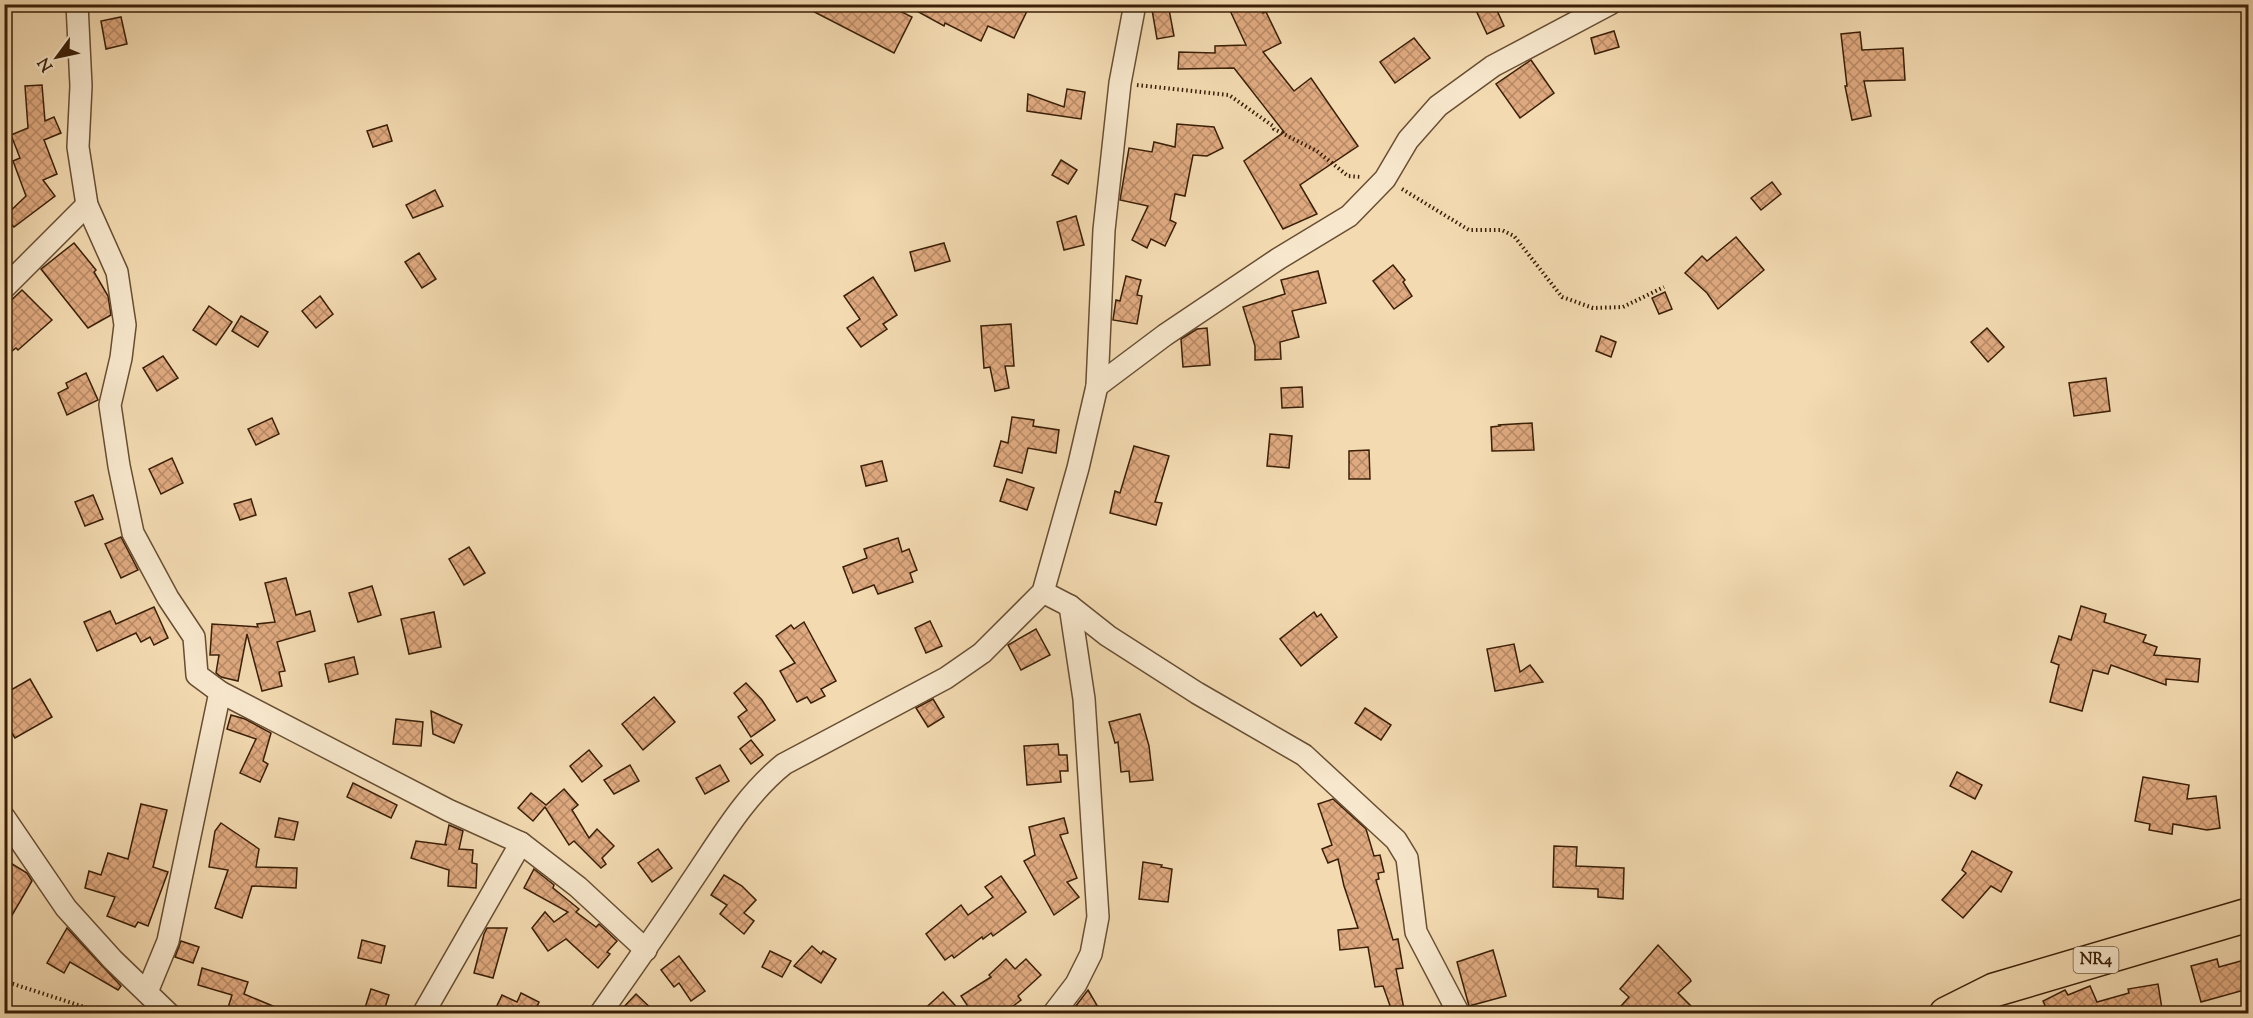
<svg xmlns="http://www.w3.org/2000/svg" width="2253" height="1018" viewBox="0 0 2253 1018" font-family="'Sorts Mill Goudy',serif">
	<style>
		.building { fill: url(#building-cross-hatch); stroke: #3a1f07; stroke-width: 1.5 }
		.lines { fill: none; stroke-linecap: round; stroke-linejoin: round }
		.minor-casing { stroke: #684e32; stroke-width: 24 }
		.trunk-casing { stroke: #3a1f07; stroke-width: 36 }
		.path { stroke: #3a1f07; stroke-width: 4; stroke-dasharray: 1.5 3; stroke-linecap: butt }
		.minor { stroke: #f7e7cc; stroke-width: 21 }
		.trunk { stroke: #f3dab1; stroke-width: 33 }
		.labels { text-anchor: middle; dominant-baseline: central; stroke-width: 4.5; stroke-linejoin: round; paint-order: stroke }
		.shield { fill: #f7e7cc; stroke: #735b42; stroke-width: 1.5 }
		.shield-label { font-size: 16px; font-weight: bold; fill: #3a1f07 }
	</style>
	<defs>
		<pattern id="building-cross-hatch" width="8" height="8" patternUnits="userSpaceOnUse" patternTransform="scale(1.5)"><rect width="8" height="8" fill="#e0aa80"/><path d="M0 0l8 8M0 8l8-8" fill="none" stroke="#b78a67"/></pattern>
	</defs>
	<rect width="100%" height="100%" fill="#f3dab1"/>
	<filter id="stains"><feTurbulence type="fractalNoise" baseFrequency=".00333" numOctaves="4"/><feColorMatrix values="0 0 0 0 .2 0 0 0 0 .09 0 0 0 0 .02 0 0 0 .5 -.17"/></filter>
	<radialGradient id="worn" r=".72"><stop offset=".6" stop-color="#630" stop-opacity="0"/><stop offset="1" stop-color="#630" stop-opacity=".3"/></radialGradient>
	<g class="building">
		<polygon points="799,4 886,4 912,17 894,53"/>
		<polygon points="904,4 1014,4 1027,11 1014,38 988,26 981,41 945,23 944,26"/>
		<polygon points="1151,4 1168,4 1174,36 1157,39"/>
		<polygon points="1227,4 1258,4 1263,13 1266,12 1281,43 1263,52 1294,91 1311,78 1358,146 1300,185 1317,214 1283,229 1244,161 1284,132 1234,68 1178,69 1179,52 1215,53 1215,46 1246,45"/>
		<polygon points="1473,4 1494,4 1504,26 1487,34"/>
		<polygon points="121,17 127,44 106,49 101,21"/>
		<polygon points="1614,31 1619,47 1595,54 1591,38"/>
		<polygon points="1860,32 1862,50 1903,48 1905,80 1864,81 1871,116 1852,120 1845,86 1847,86 1841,34"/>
		<polygon points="1414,38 1430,58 1395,83 1380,62"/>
		<polygon points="1531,60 1554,93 1520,118 1496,84"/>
		<polygon points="42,85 45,121 54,117 61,133 44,140 57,174 43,180 55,196 14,227 4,217 26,196 13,161 20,158 11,135 28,128 25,86"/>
		<polygon points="1067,89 1085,92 1081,119 1027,111 1028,94 1064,107"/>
		<polygon points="1177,124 1214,127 1223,148 1207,156 1193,155 1185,196 1175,194 1170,220 1176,223 1165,246 1151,239 1147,248 1132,240 1148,206 1120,200 1129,148 1152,152 1154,142 1175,147"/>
		<polygon points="387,125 392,141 373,147 367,131"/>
		<polygon points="1061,160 1077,170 1068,184 1052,175"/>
		<polygon points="1772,182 1781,194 1761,210 1751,198"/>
		<polygon points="435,190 443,206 413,218 406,205"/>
		<polygon points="1076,216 1084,245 1064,250 1057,222"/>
		<polygon points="1736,237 1764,270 1718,309 1707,293 1685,273 1702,256 1707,261"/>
		<polygon points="74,243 96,270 94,272 108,296 111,315 88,328 41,269"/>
		<polygon points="944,243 950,261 915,271 910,252"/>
		<polygon points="419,253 436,279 422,288 405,262"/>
		<polygon points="1393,265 1405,280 1403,282 1412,296 1394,309 1373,281"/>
		<polygon points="1318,271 1326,303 1292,311 1299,337 1280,342 1281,359 1255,360 1255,346 1243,307 1285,294 1281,280"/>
		<polygon points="1126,276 1141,280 1137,295 1142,296 1137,324 1113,320 1116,300 1120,301"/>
		<polygon points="873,277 897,315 883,324 887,329 861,347 847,328 860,319 844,296"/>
		<polygon points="22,290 52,320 18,350 16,348 4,357 4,307"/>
		<polygon points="1665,292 1672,309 1659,314 1652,298"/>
		<polygon points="320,296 333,314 316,328 302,311"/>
		<polygon points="209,306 232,322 216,345 193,330"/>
		<polygon points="241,316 268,332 258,347 232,331"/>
		<polygon points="1011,324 1014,366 1005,366 1009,388 995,391 990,367 984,368 981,326"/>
		<polygon points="1207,328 1210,365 1183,367 1181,339 1197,329"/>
		<polygon points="1987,328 2004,347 1988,362 1971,342"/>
		<polygon points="1601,336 1616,342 1611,357 1596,351"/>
		<polygon points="163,356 178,378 157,391 143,368"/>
		<polygon points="86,373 98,400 67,415 58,393 68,388 66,383"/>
		<polygon points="2106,378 2110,411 2074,416 2069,383"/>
		<polygon points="1302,387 1303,407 1282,408 1281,388"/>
		<polygon points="1012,417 1034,420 1033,426 1059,430 1056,453 1028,448 1022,473 994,466 1001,441 1008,443"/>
		<polygon points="272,418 279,434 256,445 248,429"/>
		<polygon points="1532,423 1534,450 1492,451 1491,427 1500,426 1499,425"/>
		<polygon points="1270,434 1292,436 1289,468 1267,466"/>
		<polygon points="1134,446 1169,456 1155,502 1162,503 1156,525 1110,513 1115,491 1120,493"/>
		<polygon points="1369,450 1370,479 1349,479 1349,451"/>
		<polygon points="172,458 183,483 161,494 149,469"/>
		<polygon points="882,461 887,481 866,486 861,466"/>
		<polygon points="1007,479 1034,488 1027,510 1000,501"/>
		<polygon points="93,495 103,519 85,526 75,502"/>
		<polygon points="251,499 256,515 240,520 234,504"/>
		<polygon points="121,537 138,570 121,578 105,544"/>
		<polygon points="898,538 902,552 909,549 917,570 910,573 913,582 878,594 874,585 853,593 843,567 867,558 864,549"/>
		<polygon points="469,547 485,573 464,585 449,559"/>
		<polygon points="286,578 296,615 310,611 315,631 277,642 285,671 279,672 282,686 262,691 247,634 238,681 221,677 216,673 219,655 210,655 212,624 258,627 257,624 275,622 265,583"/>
		<polygon points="372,586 381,615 358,622 349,593"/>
		<polygon points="2081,606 2106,614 2104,622 2146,635 2143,642 2157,647 2154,655 2200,659 2198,682 2166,679 2166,685 2111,665 2108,674 2093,670 2082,711 2050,702 2059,665 2051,662 2059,636 2071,640"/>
		<polygon points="154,607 168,638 154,645 150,637 141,642 136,633 97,651 84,622 110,611 116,624"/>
		<polygon points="434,612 441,647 409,654 401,619"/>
		<polygon points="1314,612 1317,617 1321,614 1337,637 1301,666 1280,639"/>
		<polygon points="930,621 942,646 926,653 915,628"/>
		<polygon points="804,622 836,681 821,689 825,696 811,703 807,697 797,702 780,671 795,663 776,636 791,625 794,629"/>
		<polygon points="1036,629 1050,655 1021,670 1008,645"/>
		<polygon points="1514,644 1520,672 1530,665 1543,682 1495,691 1487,649"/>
		<polygon points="354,657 358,674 329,682 325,664"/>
		<polygon points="30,679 52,717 15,738 4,721 4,694"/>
		<polygon points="746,683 762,700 775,720 751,737 738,717 747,710 734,693"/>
		<polygon points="654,697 675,722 643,750 622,724"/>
		<polygon points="933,699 944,717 928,727 916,708"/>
		<polygon points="1365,708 1391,725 1381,740 1355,723"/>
		<polygon points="431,711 462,725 454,743 433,734"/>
		<polygon points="1140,714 1149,746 1153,780 1130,782 1129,771 1121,772 1118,742 1115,743 1109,722"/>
		<polygon points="231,715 245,719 271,733 263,761 268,764 260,782 240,773 256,739 227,729"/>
		<polygon points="396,719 423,722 421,746 393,744"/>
		<polygon points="751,740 763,755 751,764 740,749"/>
		<polygon points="1058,744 1059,755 1067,755 1068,771 1060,771 1061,782 1027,785 1024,746"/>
		<polygon points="589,750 602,766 582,782 570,766"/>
		<polygon points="630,765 639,781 614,794 604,780"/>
		<polygon points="720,765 729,781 705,794 696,778"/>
		<polygon points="1957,772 1982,785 1975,799 1950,786"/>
		<polygon points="2143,777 2189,785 2187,799 2216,796 2220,828 2207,830 2173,824 2172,834 2149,830 2150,824 2135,821"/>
		<polygon points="353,783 397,805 391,818 347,797"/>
		<polygon points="564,789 578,805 572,810 589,838 597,829 614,846 602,858 606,864 601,868 574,841 569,845 545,807 533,821 518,808 531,793 546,805"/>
		<polygon points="1333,799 1366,829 1374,856 1380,855 1384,872 1378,873 1379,879 1376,880 1393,940 1398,939 1403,968 1396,969 1405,1014 1393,1014 1383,986 1375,987 1368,947 1340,950 1338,930 1358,928 1344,886 1338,859 1328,863 1322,849 1332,845 1318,804"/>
		<polygon points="141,804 167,810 153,867 168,872 148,926 138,922 135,927 107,916 115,897 85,888 89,871 101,875 108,853 128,859"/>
		<polygon points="279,818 298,822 294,840 275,837"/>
		<polygon points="1064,818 1068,833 1060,835 1077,878 1067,882 1079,897 1054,915 1024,861 1035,855 1029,827"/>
		<polygon points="221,823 259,849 256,867 297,868 296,888 252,886 242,918 215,908 228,870 209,867 215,831"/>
		<polygon points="449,825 463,831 459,849 473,850 472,863 477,864 476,888 448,886 449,870 411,858 416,841 447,845 445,844"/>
		<polygon points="1554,846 1577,847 1576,866 1624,868 1623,899 1598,897 1598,889 1553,887"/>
		<polygon points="658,849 672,868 652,882 638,863"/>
		<polygon points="1972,851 2012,872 2001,892 1991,886 1963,918 1942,900 1966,873 1962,870"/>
		<polygon points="4,859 27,873 32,881 4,929"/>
		<polygon points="1143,862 1162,865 1161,867 1172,869 1168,902 1139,899"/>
		<polygon points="534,869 554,885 553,888 579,909 576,912 596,927 599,924 617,941 607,952 610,954 598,968 566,939 548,951 532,928 545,912 554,922 568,912 524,888"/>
		<polygon points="724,875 742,886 756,900 744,913 754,921 744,934 720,914 727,905 711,895"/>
		<polygon points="1001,876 1026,912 993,936 991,933 983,939 982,937 954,958 952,955 945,960 926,934 961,905 968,915 993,897 985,887"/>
		<polygon points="67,928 121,986 118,990 70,962 64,973 47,963"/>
		<polygon points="487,928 507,928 493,978 474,973 484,934"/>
		<polygon points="362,940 385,946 381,963 358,958"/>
		<polygon points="181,941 199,947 193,963 175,957"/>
		<polygon points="1658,945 1690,979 1691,981 1678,993 1699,1014 1614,1014 1629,997 1620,989"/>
		<polygon points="812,946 821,954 823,951 836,959 821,983 794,966"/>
		<polygon points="1493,950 1506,996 1469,1006 1457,962"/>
		<polygon points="770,951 791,961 782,977 762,967"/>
		<polygon points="679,956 705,991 691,1001 679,983 674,987 661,970"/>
		<polygon points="1006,959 1015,969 1026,959 1041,975 1018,996 1021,1000 1003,1014 973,1014 961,996 991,977 989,975"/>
		<polygon points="2217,959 2219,967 2248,959 2248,989 2201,1002 2191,966"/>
		<polygon points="202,968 248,982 244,994 292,1014 226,1014 232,995 198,985"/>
		<polygon points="2158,984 2162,1009 2135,1014 2049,1014 2043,1001 2065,990 2068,995 2090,986 2097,1002 2129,993 2128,989"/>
		<polygon points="371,989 389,995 383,1014 363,1014"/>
		<polygon points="1088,990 1102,1014 1073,1014 1072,1011"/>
		<polygon points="943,992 963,1014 919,1014"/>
		<polygon points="521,993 539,1002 535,1011 539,1014 493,1014 502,995 517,1002"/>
		<polygon points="636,994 657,1014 618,1013"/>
	</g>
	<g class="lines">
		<defs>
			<g id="minor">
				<polyline points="77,4 81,86 78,147 87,205 117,272 125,325 121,358 110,405 119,466 133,533 168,598 194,637 197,675 220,692 168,941 147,992"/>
				<polyline points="4,288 87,205"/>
				<polyline points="1097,386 1165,335 1278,259 1349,216 1385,179 1408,140 1438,106 1493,66 1610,4"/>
				<polyline points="1043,592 1070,606 1108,636 1197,693 1304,755 1396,840 1407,858 1416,932 1459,1014"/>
				<polyline points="220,692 448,810 521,843 578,887 646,950"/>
				<polyline points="4,817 66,908 113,960 169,1014"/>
				<polyline points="423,1014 521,843"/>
				<path d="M600 1014C631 970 662 926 691 882 719 841 745 795 784 764L946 678 982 653 1043 592 1078 468 1097 386 1104 230 1120 83 1135 4"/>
				<polyline points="1053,1014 1076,984 1091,954 1098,917 1084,699 1070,606"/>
			</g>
			<polyline id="trunk" points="1946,1014 1994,990 2248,915"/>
		</defs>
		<use href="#minor" class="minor-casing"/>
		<use href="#trunk" class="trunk-casing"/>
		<g class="path">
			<polyline points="1137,85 1229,95 1273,126 1274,129 1317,151 1348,176 1361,177"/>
			<polyline points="1402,189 1469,230 1502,230 1514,236 1562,297 1593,308 1623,307 1664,287"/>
			<polyline points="4,981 106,1014"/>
		</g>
		<use href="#minor" class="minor"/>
		<use href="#trunk" class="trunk"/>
	</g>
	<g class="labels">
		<rect class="shield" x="2073.5" y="947" width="45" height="26" rx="4.5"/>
		<g class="shield-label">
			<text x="2096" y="960">NR4</text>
		</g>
	</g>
	<rect width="2253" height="1018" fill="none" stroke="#f3dab1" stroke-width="24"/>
	<rect x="6" y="6" width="2241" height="1006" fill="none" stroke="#3a1f07" stroke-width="3"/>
	<rect x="12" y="12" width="2229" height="994" fill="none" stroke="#3a1f07" stroke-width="1.5"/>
	<g transform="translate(57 57) rotate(237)" stroke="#f7e7cc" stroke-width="4.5" paint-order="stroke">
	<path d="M0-4.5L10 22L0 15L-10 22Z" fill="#3a1f07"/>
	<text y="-9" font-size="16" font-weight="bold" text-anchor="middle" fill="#3a1f07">N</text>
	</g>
	<rect width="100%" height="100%" filter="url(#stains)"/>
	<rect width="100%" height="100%" fill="url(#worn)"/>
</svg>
